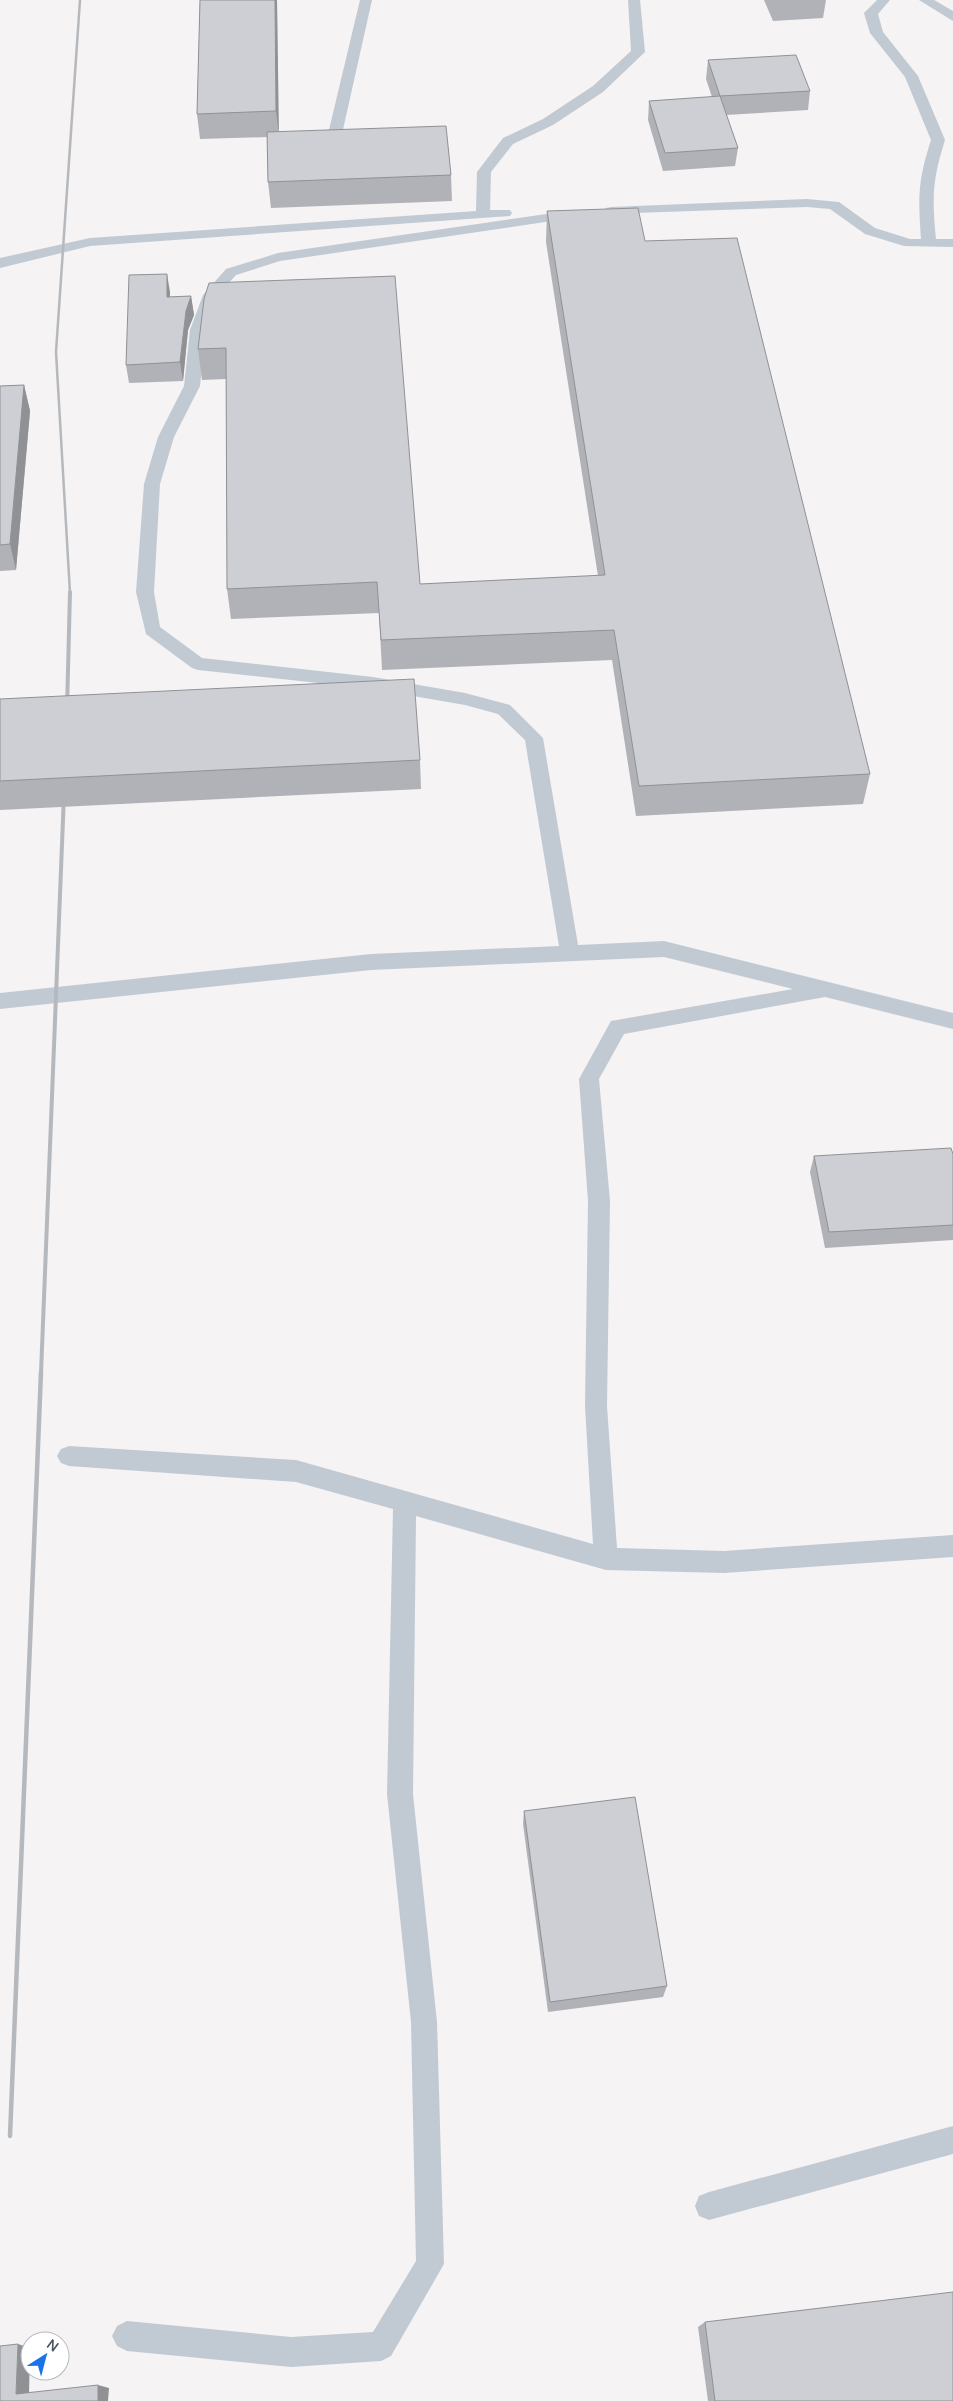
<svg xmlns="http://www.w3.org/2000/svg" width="953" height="2401" viewBox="0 0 953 2401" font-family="Manrope,sans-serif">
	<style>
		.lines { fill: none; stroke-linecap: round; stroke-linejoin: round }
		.service { fill: #c1cad2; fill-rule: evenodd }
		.rail-far2 { stroke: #b5b8bd; stroke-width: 2.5 }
		.rail-far1 { stroke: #b5b8bd; stroke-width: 4 }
		.rail { stroke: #b5b8bd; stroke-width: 4.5 }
		.wall { fill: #b0b2b7 }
		.shaded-wall { fill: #909195 }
		.building { fill: #cdcfd5; stroke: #909195 }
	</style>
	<rect width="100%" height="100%" fill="#f5f3f3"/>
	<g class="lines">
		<g class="service">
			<polygon points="360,0 372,0 342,134 335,138 328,134"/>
			<polygon points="628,0 640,0 645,52 603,92 553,125 513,144 491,172 490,210 510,210 512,213 510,216 90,246 0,268 0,258 90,238 476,211 477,172 503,138 543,119 593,86 631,51"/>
			<path d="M877 0H890L878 14 883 32 918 76 945 140C932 181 932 197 936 239H953V247L904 246 865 234 830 209 807 207 606 214 604 211 606 208 611 207 807 199 839 202 875 228 910 239H921C918 196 918 181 931 140L905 77 870 33 864 13Z"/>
			<polygon points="919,0 934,0 953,11 953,21"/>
			<polygon points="574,210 579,211 581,214 579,217 280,261 236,275 217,296 206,330 200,386 174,437 160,484 154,592 160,627 202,658 373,677 465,693 510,705 543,738 578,945 664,941 953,1013 953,1029 825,997 624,1034 599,1079 610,1201 607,1406 617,1548 724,1551 953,1535 953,1557 724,1573 606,1570 416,1516 413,1794 437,2022 444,2264 391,2356 381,2361 291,2367 127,2351 117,2346 112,2336 117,2326 127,2321 291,2337 373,2332 416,2261 411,2022 387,1794 393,1509 296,1482 69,1466 61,1463 57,1456 61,1449 69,1446 296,1460 593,1544 585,1406 588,1201 579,1079 611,1021 793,989 664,957 371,970 0,1009 0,993 371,954 559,946 525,740 498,714 465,705 373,689 198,670 192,668 146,634 136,592 144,484 158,437 184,386 190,330 203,295 226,269 278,253"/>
			<polygon points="953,2126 953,2154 709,2220 699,2216 695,2206 699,2196 709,2192"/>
		</g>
		<polyline class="rail-far2" points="70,593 56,352 80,0"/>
		<g class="rail-far1">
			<polyline points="67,709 70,592"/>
			<polyline points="41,1373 64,794"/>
		</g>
		<polyline class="rail" points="10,2136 41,1372"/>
	</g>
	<g class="wall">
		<polygon points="200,0 277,0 278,132 451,175 452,201 271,208 268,182 267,137 200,139 197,114"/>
		<polygon points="764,0 826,0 823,18 773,21"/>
		<polygon points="708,60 810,91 808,110 726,115 738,148 735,166 663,171 648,120 649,101 712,97 706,79"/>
		<polygon points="547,211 645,241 870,774 863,804 636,816 612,660 382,670 379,613 231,619 227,589 226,379 202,380 198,349 204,299 420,584 598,576 546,242"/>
		<polygon points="170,292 170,297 191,296 194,315 188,330 183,381 129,383 126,365"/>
		<polygon points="24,385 30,411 16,570 0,571 0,386"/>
		<polygon points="0,699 420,760 421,789 0,810"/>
		<polygon points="953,1154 953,1240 825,1248 810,1172 814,1156"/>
		<polygon points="524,1811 667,1986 663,1997 548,2012 523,1824"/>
		<polygon points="705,2322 953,2401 708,2401 698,2327"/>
	</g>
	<g class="shaded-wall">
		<polygon points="275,0 277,0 279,137 276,111"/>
		<polygon points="167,274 170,292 169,316 167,297"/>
		<polygon points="191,296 194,315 188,330 183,381 180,362 186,311"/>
		<polygon points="24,385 30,411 16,570 10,544"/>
		<polygon points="18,2344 30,2348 29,2396 16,2394"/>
		<polygon points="98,2385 109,2388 108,2401 98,2401"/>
	</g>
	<g class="building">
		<polygon points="200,0 275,0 276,111 197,114"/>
		<polygon points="796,55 810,91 720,96 708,60"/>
		<polygon points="720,96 738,148 665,153 649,101"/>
		<polygon points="446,126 451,175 268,182 267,132"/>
		<polygon points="638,208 645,241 737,238 870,774 639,786 614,630 381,640 377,582 227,589 226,348 198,349 204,299 209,283 395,276 420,584 605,575 547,211"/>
		<polygon points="167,274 167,297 191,296 186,311 180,362 126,365 129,275"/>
		<polygon points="24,385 10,544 0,545 0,386"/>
		<polygon points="414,679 420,760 0,781 0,699"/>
		<polygon points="951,1148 953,1154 953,1225 829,1232 814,1156"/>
		<polygon points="635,1797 667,1986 550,2002 524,1811"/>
		<polygon points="953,2292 953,2401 715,2401 705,2322"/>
		<polygon points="18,2344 16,2394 98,2385 98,2401 0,2401 0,2346"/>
	</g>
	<g transform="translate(45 2356) rotate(36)"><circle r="24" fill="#ffffff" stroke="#b7bbc0"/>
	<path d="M0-4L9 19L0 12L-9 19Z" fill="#1a73e8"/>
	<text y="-8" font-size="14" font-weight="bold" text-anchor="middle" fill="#4a5661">N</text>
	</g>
</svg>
